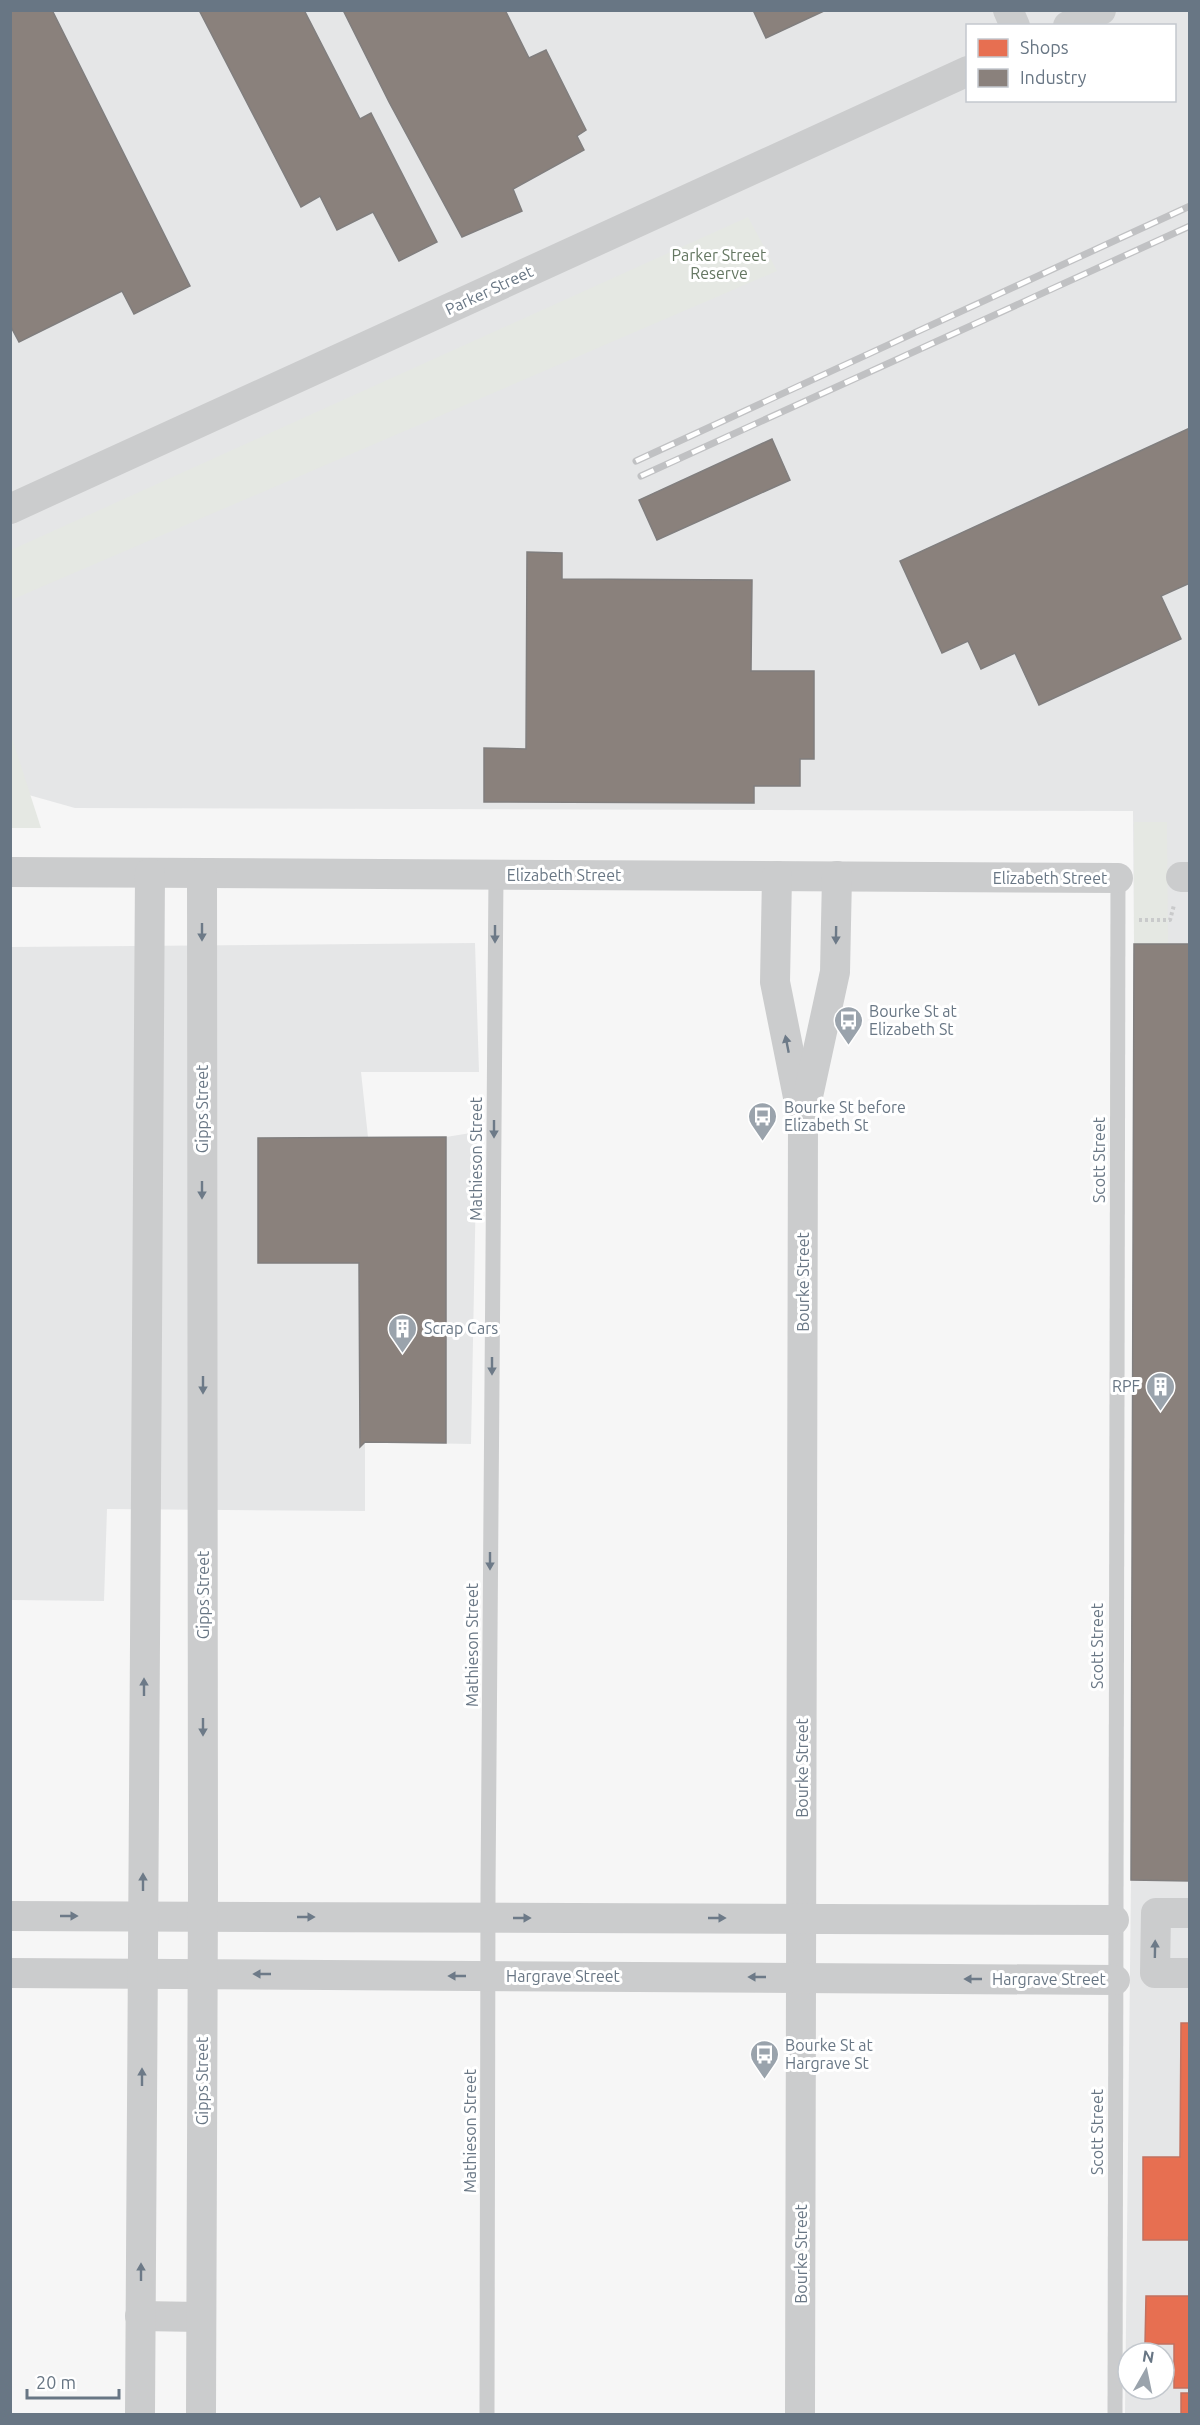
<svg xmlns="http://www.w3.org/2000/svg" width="1200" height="2425" viewBox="0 0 1200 2425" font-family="Ubuntu,sans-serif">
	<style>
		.built { fill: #e5e6e7; fill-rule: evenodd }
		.green { fill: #e5e8e3 }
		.shops { fill: #e76f51; stroke: #c17160; stroke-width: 1.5 }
		.industry { fill: #8a817c; stroke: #807e7e; stroke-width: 1.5 }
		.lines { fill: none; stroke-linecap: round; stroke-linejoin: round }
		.path { stroke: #c9cacb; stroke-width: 4; stroke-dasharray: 3 3; stroke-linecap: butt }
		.lane { stroke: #cbcccd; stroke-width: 15 }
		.street { stroke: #cbcccd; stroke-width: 30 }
		.rail-casing { stroke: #c0c1c3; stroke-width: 7 }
		.rail { stroke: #fff; stroke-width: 4.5; stroke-dasharray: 14; stroke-linecap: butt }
		.oneway { fill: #6d7a88 }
		.labels { text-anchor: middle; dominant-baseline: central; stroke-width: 6; stroke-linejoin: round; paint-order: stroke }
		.park-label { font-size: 16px; fill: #657762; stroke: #fff }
		.street-label { font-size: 16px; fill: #687684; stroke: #fff }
		.poi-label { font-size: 16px; fill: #687684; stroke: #fff; text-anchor: start }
	</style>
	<rect width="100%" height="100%" fill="#f6f6f6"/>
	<g class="built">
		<path d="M10 11H1189V2414H1125L1131 1880 1134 944 1133 811 75 808 11 790ZM968 26H1174V100H968ZM1128 2353H1164V2389H1128Z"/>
		<polygon points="475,943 479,1072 361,1072 368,1137 446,1137 477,1132 471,1444 365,1442 365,1511 107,1509 104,1601 11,1600 11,947"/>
	</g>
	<g class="green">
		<polygon points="748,217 777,271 11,600 11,550"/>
		<polygon points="11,737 13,741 41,828 11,828"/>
		<polygon points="1134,822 1167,822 1168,944 1134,944"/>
	</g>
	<g class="shops">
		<polygon points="1181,2023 1190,2023 1190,2240 1143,2240 1143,2157 1180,2157"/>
		<polygon points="1146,2296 1190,2296 1190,2388 1174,2388 1174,2344 1145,2344"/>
		<rect x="1181" y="2393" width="9" height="21"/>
	</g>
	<g class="industry">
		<polygon points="10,10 52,10 190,286 134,314 122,291 19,342 10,325"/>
		<polygon points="199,10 304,10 360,119 371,113 437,242 399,261 373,212 337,230 320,196 301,207"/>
		<polygon points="343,10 505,10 529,58 546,50 586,130 577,136 584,150 513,189 522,211 462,237 389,102"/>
		<polygon points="753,10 826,10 766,38"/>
		<polygon points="1190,428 1190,583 1161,596 1181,639 1039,705 1015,653 981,669 968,641 942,653 900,561"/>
		<polygon points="772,439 790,480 657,540 639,500"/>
		<polygon points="527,552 562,553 562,579 752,580 751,671 814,671 814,759 800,759 800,786 754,786 754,803 484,802 484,748 526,749"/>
		<polygon points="1134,944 1190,944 1190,1881 1131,1880"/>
		<polygon points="446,1137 446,1443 365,1442 360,1447 359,1263 258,1263 258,1138"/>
	</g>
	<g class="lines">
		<polyline class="path" points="1139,920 1170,920 1174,905"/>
		<g class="lane">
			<polyline points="487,2414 488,1889 496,875"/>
			<polyline points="1115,2414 1118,878"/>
		</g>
		<g class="street">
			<polyline points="1008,10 1015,26"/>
			<polyline points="1068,26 1101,10"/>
			<polyline points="10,509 968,71"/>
			<polyline points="10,872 1118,878"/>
			<polyline points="777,876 775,982 803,1122 800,2414"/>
			<polyline points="1181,877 1190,877"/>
			<polyline points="805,1110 835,972 837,876"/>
			<polyline points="1190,1913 1156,1913 1155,1973 1190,1973"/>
			<polyline points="10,1916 1114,1920"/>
			<polyline points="10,1973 1115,1980"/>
			<polyline points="140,2316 201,2317"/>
			<polyline points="140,2414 150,873"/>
			<polyline points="201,2414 203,1888 202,873"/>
		</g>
		<defs>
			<g id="rail">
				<polyline points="636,461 1190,206"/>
				<polyline points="641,476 1190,226"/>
			</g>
		</defs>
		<use href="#rail" class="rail-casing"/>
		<use href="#rail" class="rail"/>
	</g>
	<defs><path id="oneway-solid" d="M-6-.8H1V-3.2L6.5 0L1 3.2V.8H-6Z" transform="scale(1.5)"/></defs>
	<g class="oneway">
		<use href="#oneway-solid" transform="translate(202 932) rotate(90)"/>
		<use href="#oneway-solid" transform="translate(495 934) rotate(90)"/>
		<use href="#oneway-solid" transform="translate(836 935) rotate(91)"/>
		<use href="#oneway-solid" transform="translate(787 1044) rotate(-101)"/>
		<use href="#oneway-solid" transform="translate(494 1129) rotate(90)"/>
		<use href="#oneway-solid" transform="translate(202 1190) rotate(90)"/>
		<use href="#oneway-solid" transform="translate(492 1366) rotate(90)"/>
		<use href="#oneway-solid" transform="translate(203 1385) rotate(90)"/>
		<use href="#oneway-solid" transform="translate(490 1561) rotate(90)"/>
		<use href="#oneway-solid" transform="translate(144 1687) rotate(-90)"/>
		<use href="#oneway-solid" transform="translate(203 1727) rotate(90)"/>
		<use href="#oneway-solid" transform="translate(143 1882) rotate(-90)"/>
		<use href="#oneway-solid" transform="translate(69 1916)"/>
		<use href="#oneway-solid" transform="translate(306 1917)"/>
		<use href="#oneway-solid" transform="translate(522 1918)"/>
		<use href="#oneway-solid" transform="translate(717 1918)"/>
		<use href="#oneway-solid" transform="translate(1155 1949) rotate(-89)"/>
		<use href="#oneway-solid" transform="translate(262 1974) rotate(-180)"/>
		<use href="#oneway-solid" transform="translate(457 1976) rotate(-180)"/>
		<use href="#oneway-solid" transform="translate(757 1977) rotate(-180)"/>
		<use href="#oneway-solid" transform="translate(973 1979) rotate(-180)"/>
		<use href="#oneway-solid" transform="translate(142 2077) rotate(-90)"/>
		<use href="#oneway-solid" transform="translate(141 2272) rotate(-90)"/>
	</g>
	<defs>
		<symbol id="bus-pin" viewBox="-11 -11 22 30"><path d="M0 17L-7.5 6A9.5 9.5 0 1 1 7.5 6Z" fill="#9aa3ac" stroke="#fff"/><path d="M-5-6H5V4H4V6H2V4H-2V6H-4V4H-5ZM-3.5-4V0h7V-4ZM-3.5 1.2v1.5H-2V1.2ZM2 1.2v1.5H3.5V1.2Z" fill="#fff"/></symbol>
		<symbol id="building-pin" viewBox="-11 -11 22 30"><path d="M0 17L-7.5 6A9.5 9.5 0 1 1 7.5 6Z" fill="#9aa3ac" stroke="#fff"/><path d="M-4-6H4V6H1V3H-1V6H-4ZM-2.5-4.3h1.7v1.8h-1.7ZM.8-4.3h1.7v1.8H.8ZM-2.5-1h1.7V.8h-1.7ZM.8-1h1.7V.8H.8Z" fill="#fff"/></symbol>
	</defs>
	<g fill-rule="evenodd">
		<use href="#bus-pin" x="832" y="1004" width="33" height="45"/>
		<use href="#bus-pin" x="746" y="1100" width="33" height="45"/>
		<use href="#building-pin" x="386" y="1312" width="33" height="45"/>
		<use href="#building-pin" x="1144" y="1370" width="33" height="45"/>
		<use href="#bus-pin" x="748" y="2038" width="33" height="45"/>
	</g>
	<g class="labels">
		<g class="park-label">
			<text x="719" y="255">Parker Street<tspan x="719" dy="18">Reserve</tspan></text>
		</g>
		<g class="street-label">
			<text transform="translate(489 290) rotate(-25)">Parker Street</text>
			<text x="564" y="875">Elizabeth Street</text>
			<text x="1050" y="878">Elizabeth Street</text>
			<text transform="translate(202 1109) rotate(-90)">Gipps Street</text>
			<text transform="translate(476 1159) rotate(-90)">Mathieson Street</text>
			<text transform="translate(1099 1160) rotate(-90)">Scott Street</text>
			<text transform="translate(803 1282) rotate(-90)">Bourke Street</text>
			<text transform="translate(203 1595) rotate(-90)">Gipps Street</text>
			<text transform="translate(472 1645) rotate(-90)">Mathieson Street</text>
			<text transform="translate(1097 1646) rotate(-90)">Scott Street</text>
			<text transform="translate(802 1768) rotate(-90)">Bourke Street</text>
			<text x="563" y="1976">Hargrave Street</text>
			<text x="1049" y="1979">Hargrave Street</text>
			<text transform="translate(202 2081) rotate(-90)">Gipps Street</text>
			<text transform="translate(470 2131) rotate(-90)">Mathieson Street</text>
			<text transform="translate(1097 2132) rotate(-90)">Scott Street</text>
			<text transform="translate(801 2254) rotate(-90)">Bourke Street</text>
		</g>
		<g class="poi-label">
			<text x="869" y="1011">Bourke St at<tspan x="869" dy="18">Elizabeth St</tspan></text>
			<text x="784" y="1107">Bourke St before<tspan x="784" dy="18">Elizabeth St</tspan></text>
			<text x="424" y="1328">Scrap Cars</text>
			<text x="1140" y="1386" text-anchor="end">RPF</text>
			<text x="785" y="2045">Bourke St at<tspan x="785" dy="18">Hargrave St</tspan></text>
		</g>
	</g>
	<rect width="1200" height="2425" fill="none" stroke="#687684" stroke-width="24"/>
	<rect x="966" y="24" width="210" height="78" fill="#ffffff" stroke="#c3c8ce" stroke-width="1.5"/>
	<rect x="978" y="39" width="30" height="18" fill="#e76f51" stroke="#c3c8ce" stroke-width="1.5"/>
	<text x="1020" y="54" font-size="18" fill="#687684">Shops</text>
	<rect x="978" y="69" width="30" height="18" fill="#8a817c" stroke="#c3c8ce" stroke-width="1.5"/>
	<text x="1020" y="84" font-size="18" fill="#687684">Industry</text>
	<g transform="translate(1146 2371) rotate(9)"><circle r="28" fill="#ffffff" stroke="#c3c8ce" stroke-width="1.5"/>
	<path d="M0-4.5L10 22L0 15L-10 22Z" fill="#9aa3ac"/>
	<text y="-9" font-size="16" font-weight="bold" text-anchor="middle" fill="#687684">N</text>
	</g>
	<path d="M27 2389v9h92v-9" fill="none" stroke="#687684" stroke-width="3"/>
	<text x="36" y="2389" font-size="18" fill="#687684" stroke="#ffffff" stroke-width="4.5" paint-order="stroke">20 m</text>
</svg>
